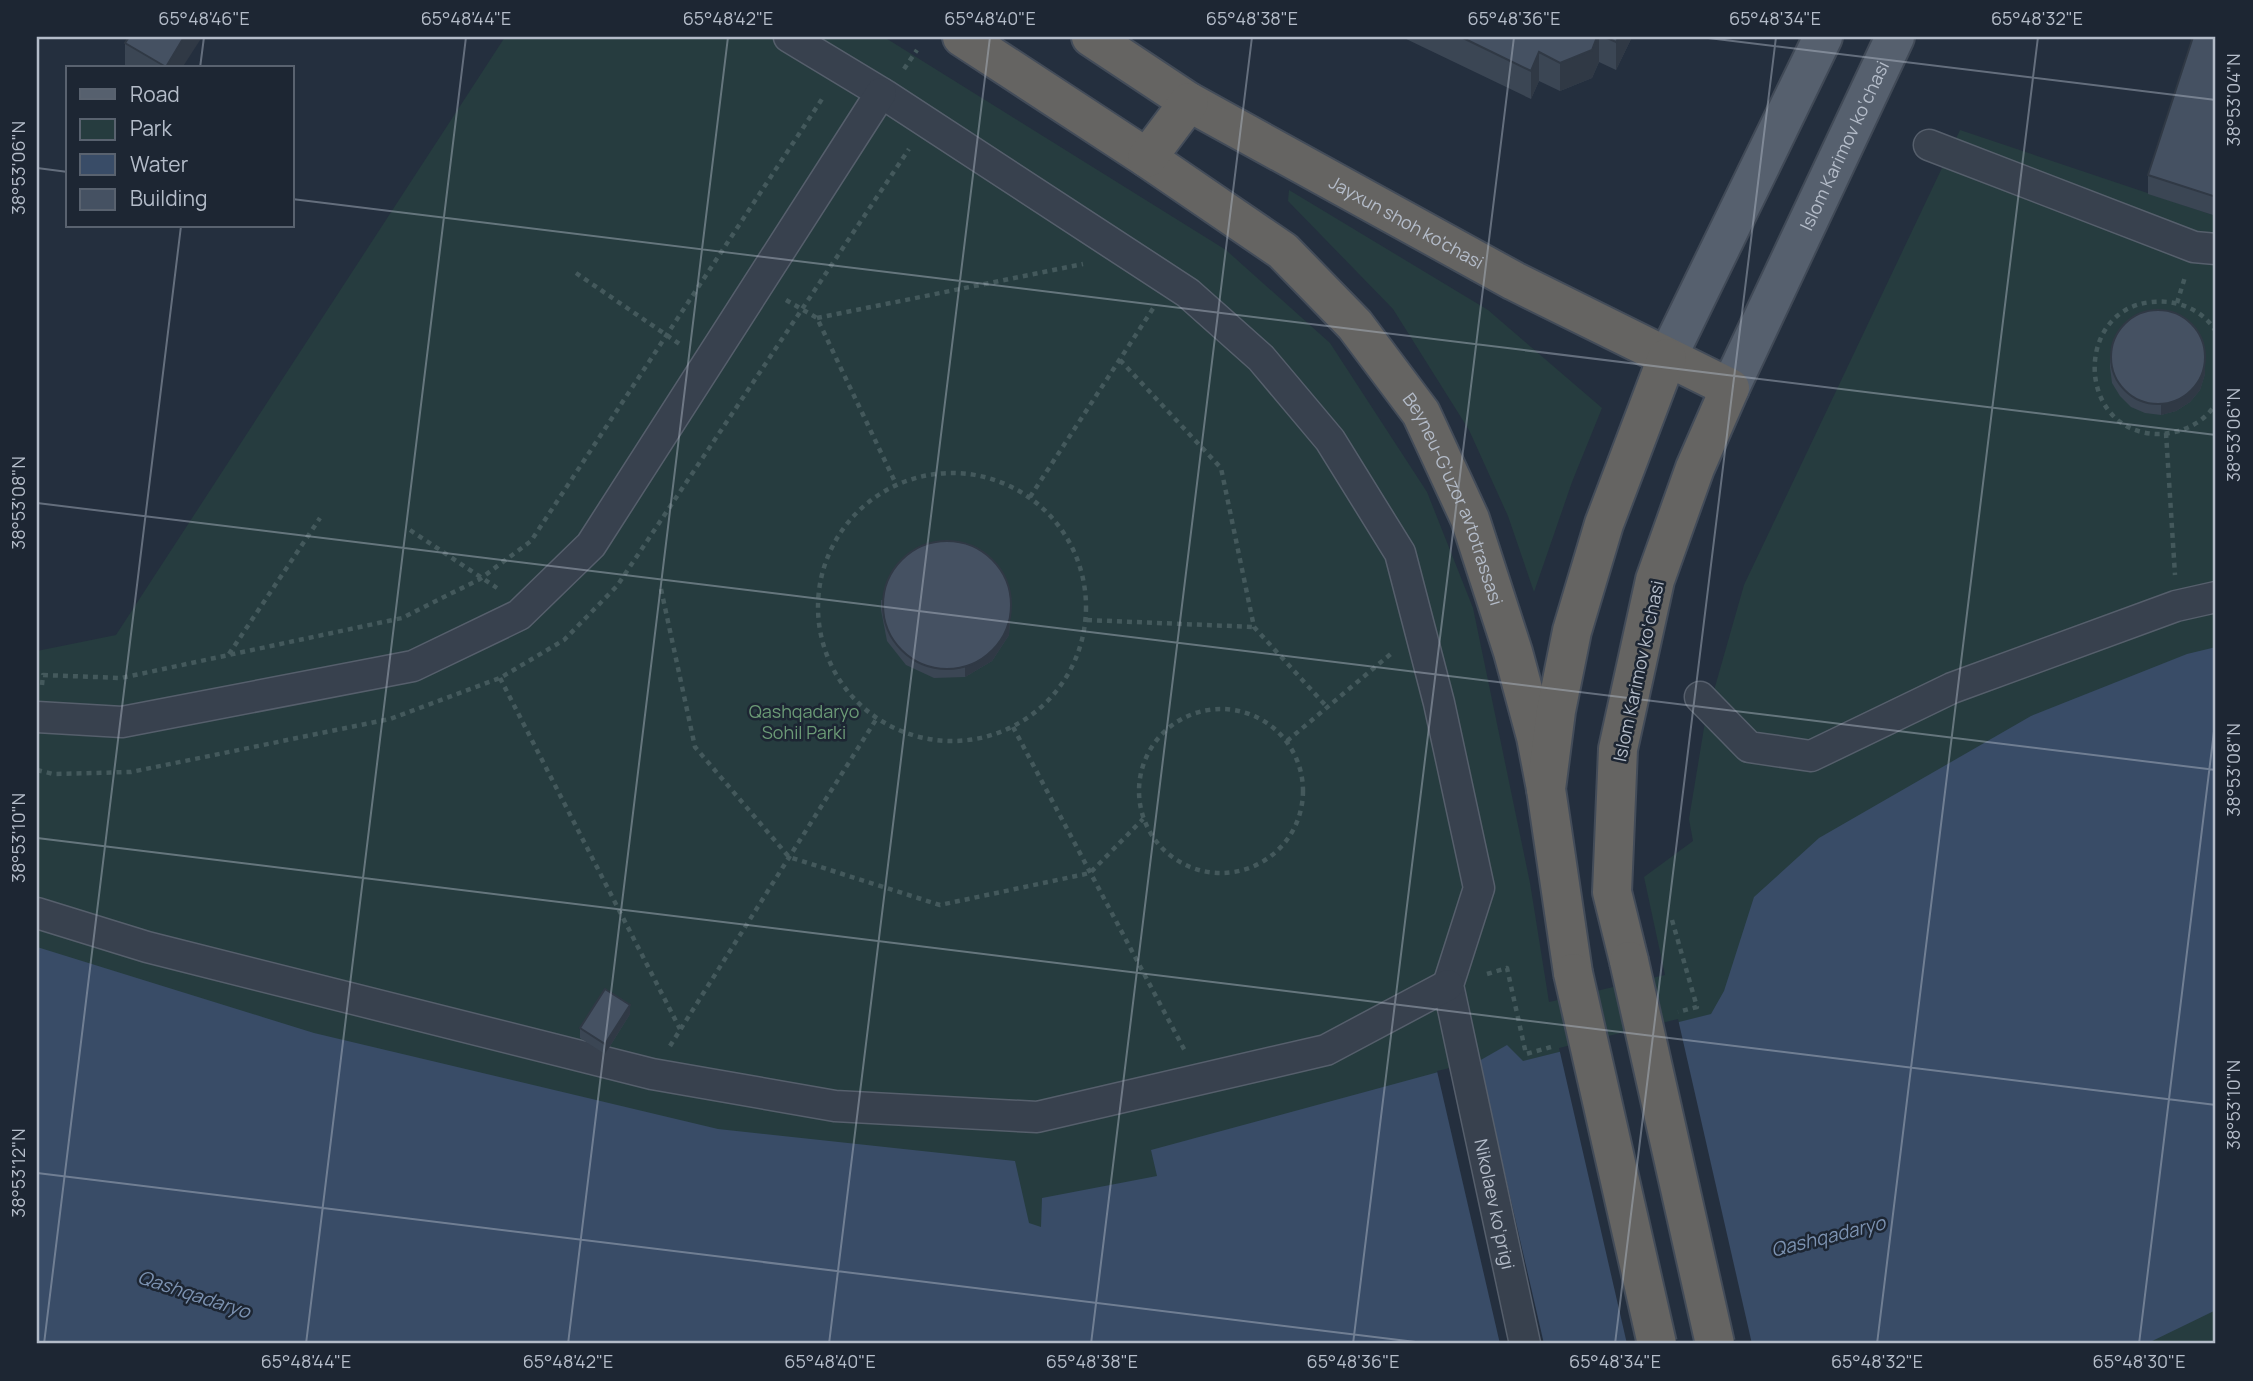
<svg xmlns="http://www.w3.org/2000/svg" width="2253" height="1381" viewBox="0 0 2253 1381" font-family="Manrope,sans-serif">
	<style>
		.green { fill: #263c3f }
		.water { fill: #394c67 }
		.pier { fill: #242f3e }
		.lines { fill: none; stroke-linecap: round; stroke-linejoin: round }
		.pedestrian-casing { stroke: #565f6c; stroke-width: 33 }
		.primary-casing { stroke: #414a57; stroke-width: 42 }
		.trunk-casing { stroke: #434c59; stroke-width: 42 }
		.path { stroke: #44595c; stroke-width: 4.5; stroke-dasharray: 5 5; stroke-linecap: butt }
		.pedestrian { stroke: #38414e; stroke-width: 30 }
		.primary { stroke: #56606e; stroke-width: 38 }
		.trunk { stroke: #656462; stroke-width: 38 }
		.trunk-bridge-casing { stroke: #434c59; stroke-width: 42; stroke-linecap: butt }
		.trunk-bridge { stroke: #656462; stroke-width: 38 }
		.wall { fill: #3b4654 }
		.shaded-wall { fill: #303945 }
		.building { fill: #455162; stroke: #303945; stroke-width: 2 }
		.ticks { fill: none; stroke: #b4bcc9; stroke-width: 2; stroke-opacity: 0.45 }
		.labels { text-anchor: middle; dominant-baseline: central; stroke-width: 5; stroke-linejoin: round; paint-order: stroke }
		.street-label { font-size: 18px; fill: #b4bcc9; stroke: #1d2633 }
		.park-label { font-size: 18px; fill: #6b9a76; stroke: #1d2633 }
		.water-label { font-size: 19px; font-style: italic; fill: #7c92b1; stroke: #1d2633 }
		.neatline { fill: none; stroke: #b4bcc9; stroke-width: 2.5 }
		.ticks-label { font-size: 18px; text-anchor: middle; fill: #b4bcc9 }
	</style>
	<rect width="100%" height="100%" fill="#242f3e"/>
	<g class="green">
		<polygon points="505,37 884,37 1226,250 1330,343 1427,492 1473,608 1530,883 1549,1002 1665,975 1644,877 1693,841 1689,819 1705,722 1744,585 1960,130 2216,216 2216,1344 37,1344 37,651 116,635"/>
		<polygon points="1289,190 1488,310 1602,408 1572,482 1534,592 1508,516 1469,430 1393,309 1288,201"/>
	</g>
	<polygon class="water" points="2216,647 2216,1310 2146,1344 37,1344 37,947 314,1033 718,1129 1015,1161 1029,1223 1041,1227 1042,1198 1157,1176 1151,1150 1479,1061 1507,1045 1523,1061 1711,1014 1724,991 1754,897 1819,838 2031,716 2187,654"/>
	<g class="pier">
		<polygon points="1678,1019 1752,1344 1627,1344 1559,1048"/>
		<polygon points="1479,1061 1544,1344 1500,1344 1437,1071"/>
	</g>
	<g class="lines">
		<defs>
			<g id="pedestrian">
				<path id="s1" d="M789 37 885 95 1188 293 1261 358 1330 440 1400 553 1439 703 1479 888 1448 985 1525 1344"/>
				<polyline points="1929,145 2194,247 2216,249"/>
				<polyline points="1700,697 1749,747 1811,756 1952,688 2176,606 2216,597"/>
				<polyline points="37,717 122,722 413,666 519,615 591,545 881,93"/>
				<polyline points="37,913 147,947 652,1074 835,1106 1037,1117 1326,1050 1448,985"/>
			</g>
			<g id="primary">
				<polyline points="1667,358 1823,37"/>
				<path id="s2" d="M1730 388 1895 37"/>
			</g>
			<g id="trunk">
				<path id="s3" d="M962 37 1147 158 1283 251 1355 325 1421 413 1470 519 1513 652 1536 737 1546 789"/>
				<path id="s4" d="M1091 37 1189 102 1514 281 1730 388 1695 468 1655 580 1618 749 1612 892 1629 961"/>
				<polyline points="1147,158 1189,102"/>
				<polyline points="1573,973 1546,789 1556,711 1572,631 1604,524 1667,358"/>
			</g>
		</defs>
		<use href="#pedestrian" class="pedestrian-casing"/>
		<use href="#primary" class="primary-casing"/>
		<use href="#trunk" class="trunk-casing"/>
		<g class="path">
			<polyline points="904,69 917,50"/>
			<polyline points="576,273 681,345"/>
			<polyline points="786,300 817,318 896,484"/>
			<polyline points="2177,303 2185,277"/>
			<polyline points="817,318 1083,264"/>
			<path d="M2216 332C2207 315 2187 304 2168 302 2073 293 2071 433 2158 434 2180 434 2205 423 2216 403"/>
			<polyline points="1120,360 1221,468 1254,627 1327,707"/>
			<polyline points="2166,433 2175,575"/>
			<circle cx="952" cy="607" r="134"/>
			<polyline points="1030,497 1154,307"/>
			<polyline points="410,530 497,588"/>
			<polyline points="661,589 695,747 789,857 940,905 1090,873 1143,819"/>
			<polyline points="1087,620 1254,627"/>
			<polyline points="229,654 320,518"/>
			<polyline points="500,678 680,1029"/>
			<polyline points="42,685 43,675 121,678 402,618 480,579 531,541 824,96"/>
			<circle cx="1221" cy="791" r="82"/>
			<polyline points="1013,727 1185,1051"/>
			<polyline points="1287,741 1393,652"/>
			<polyline points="37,770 53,774 131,772 390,719 500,678 564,640 617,586 909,149"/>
			<polyline points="1672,920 1697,1007 1678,1012"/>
			<polyline points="1487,974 1507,968 1526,1054 1551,1047"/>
			<polyline points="670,1046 877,718"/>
		</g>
		<use href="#pedestrian" class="pedestrian"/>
		<use href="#primary" class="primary"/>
		<use href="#trunk" class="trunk"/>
		<defs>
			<g id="trunk-bridge">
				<polyline points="1629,961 1715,1344"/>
				<polyline points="1573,973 1657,1344"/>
			</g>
		</defs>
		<use href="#trunk-bridge" class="trunk-bridge-casing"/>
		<use href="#trunk-bridge" class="trunk-bridge"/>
	</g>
	<g class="wall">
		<polygon points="1402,37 1632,37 1616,70 1599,62 1592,78 1560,91 1539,81 1531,99"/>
		<polygon points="2216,37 2216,216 2148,194 2148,175"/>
		<polygon points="125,43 182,68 125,68"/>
		<polygon points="2110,357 2205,374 2200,390 2190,402 2176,411 2161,415 2145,413 2131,407 2120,396 2112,383 2110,367"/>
		<polygon points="881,600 1011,604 1009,635 992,661 965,677 934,678 906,665 887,641 881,610"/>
		<polygon points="630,1014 605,1054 580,1038 580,1028"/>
	</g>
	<g class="shaded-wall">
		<polygon points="184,37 202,37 182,68 166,68"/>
		<polygon points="1597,37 1599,37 1599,62 1592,78 1560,91 1560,63"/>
		<polygon points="1619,37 1632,37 1616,70 1616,42"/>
		<polygon points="1539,52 1539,81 1531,99 1531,71"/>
		<polygon points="2205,364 2205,374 2200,390 2190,402 2176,411 2161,415 2161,405"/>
		<polygon points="1011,594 1009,635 992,661 965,677 965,667"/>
		<polygon points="630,1005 630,1014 605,1054 605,1044"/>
	</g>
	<g class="building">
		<polygon points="129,37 184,37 166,67 125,43"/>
		<polygon points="1461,37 1597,37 1592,50 1560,63 1539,52 1531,71"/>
		<polygon points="1605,37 1619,37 1616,42"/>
		<polygon points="2193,37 2216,37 2216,197 2148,175"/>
		<circle cx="2158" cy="357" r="47"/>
		<circle cx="947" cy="605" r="64"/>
		<polygon points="605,989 630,1005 605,1044 580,1028"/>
	</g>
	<path class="ticks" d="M1700 37 2216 100M200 68 204 37M37 168 68 172M292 199 2216 435M37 503 2216 770M37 838 2216 1105M37 1173 1432 1344M44 1344 181 226M306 1344 466 37M568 1344 728 37M829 1344 990 37M1091 1344 1252 37M1353 1344 1514 37M1615 1344 1776 37M1877 1344 2038 37M2139 1344 2216 715"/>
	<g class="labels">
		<g class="street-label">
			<text stroke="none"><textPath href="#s2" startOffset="268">Islom Karimov ko‘chasi</textPath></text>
			<text stroke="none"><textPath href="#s4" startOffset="366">Jayxun shoh ko'chasi</textPath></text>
			<text stroke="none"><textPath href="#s3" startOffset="691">Beyneu-G'uzor avtotrassasi</textPath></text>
			<text transform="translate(1638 671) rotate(-78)">Islom Karimov ko‘chasi</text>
			<text stroke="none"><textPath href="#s1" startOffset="1482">Nikolaev ko‘prigi</textPath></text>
		</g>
		<g class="park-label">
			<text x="804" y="711">Qashqadaryo<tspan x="804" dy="21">Sohil Parki</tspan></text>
		</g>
		<g class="water-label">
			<text transform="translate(1828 1236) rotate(-14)">Qashqadaryo</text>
			<text transform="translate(194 1294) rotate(18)">Qashqadaryo</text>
		</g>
	</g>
	<rect width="2253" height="1381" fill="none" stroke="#1d2633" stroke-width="77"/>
	<rect x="66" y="66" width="228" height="161" fill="#1d2633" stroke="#59626f" stroke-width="2"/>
	<rect x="80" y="89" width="35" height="10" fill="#56606e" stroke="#59626f" stroke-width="2"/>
	<text x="130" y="102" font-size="21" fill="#b4bcc9">Road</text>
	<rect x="80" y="119" width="35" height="21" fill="#263c3f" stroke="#59626f" stroke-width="2"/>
	<text x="130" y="136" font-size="21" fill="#b4bcc9">Park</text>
	<rect x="80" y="154" width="35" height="21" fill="#394c67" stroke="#59626f" stroke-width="2"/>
	<text x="130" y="172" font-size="21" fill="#b4bcc9">Water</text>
	<rect x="80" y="189" width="35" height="21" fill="#455162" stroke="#59626f" stroke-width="2"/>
	<text x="130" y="206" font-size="21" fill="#b4bcc9">Building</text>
	<rect x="38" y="38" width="2176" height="1304" class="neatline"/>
	<g class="ticks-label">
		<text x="204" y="25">65°48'46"E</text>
		<text x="466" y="25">65°48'44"E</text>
		<text x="728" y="25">65°48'42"E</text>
		<text x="990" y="25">65°48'40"E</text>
		<text x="1252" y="25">65°48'38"E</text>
		<text x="1514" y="25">65°48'36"E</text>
		<text x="1775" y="25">65°48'34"E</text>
		<text x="2037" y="25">65°48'32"E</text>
		<text transform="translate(2234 100) rotate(-90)" y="6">38°53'04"N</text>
		<text transform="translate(19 168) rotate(-90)" y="6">38°53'06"N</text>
		<text transform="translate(2234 435) rotate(-90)" y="6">38°53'06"N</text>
		<text transform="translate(19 503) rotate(-90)" y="6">38°53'08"N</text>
		<text transform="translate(2234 770) rotate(-90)" y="6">38°53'08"N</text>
		<text transform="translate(19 838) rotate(-90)" y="6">38°53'10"N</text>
		<text transform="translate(2234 1105) rotate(-90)" y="6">38°53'10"N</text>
		<text transform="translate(19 1173) rotate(-90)" y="6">38°53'12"N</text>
		<text x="306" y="1368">65°48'44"E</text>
		<text x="568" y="1368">65°48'42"E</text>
		<text x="830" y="1368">65°48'40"E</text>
		<text x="1092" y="1368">65°48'38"E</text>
		<text x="1353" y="1368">65°48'36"E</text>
		<text x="1615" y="1368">65°48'34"E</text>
		<text x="1877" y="1368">65°48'32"E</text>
		<text x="2139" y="1368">65°48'30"E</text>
	</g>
</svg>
